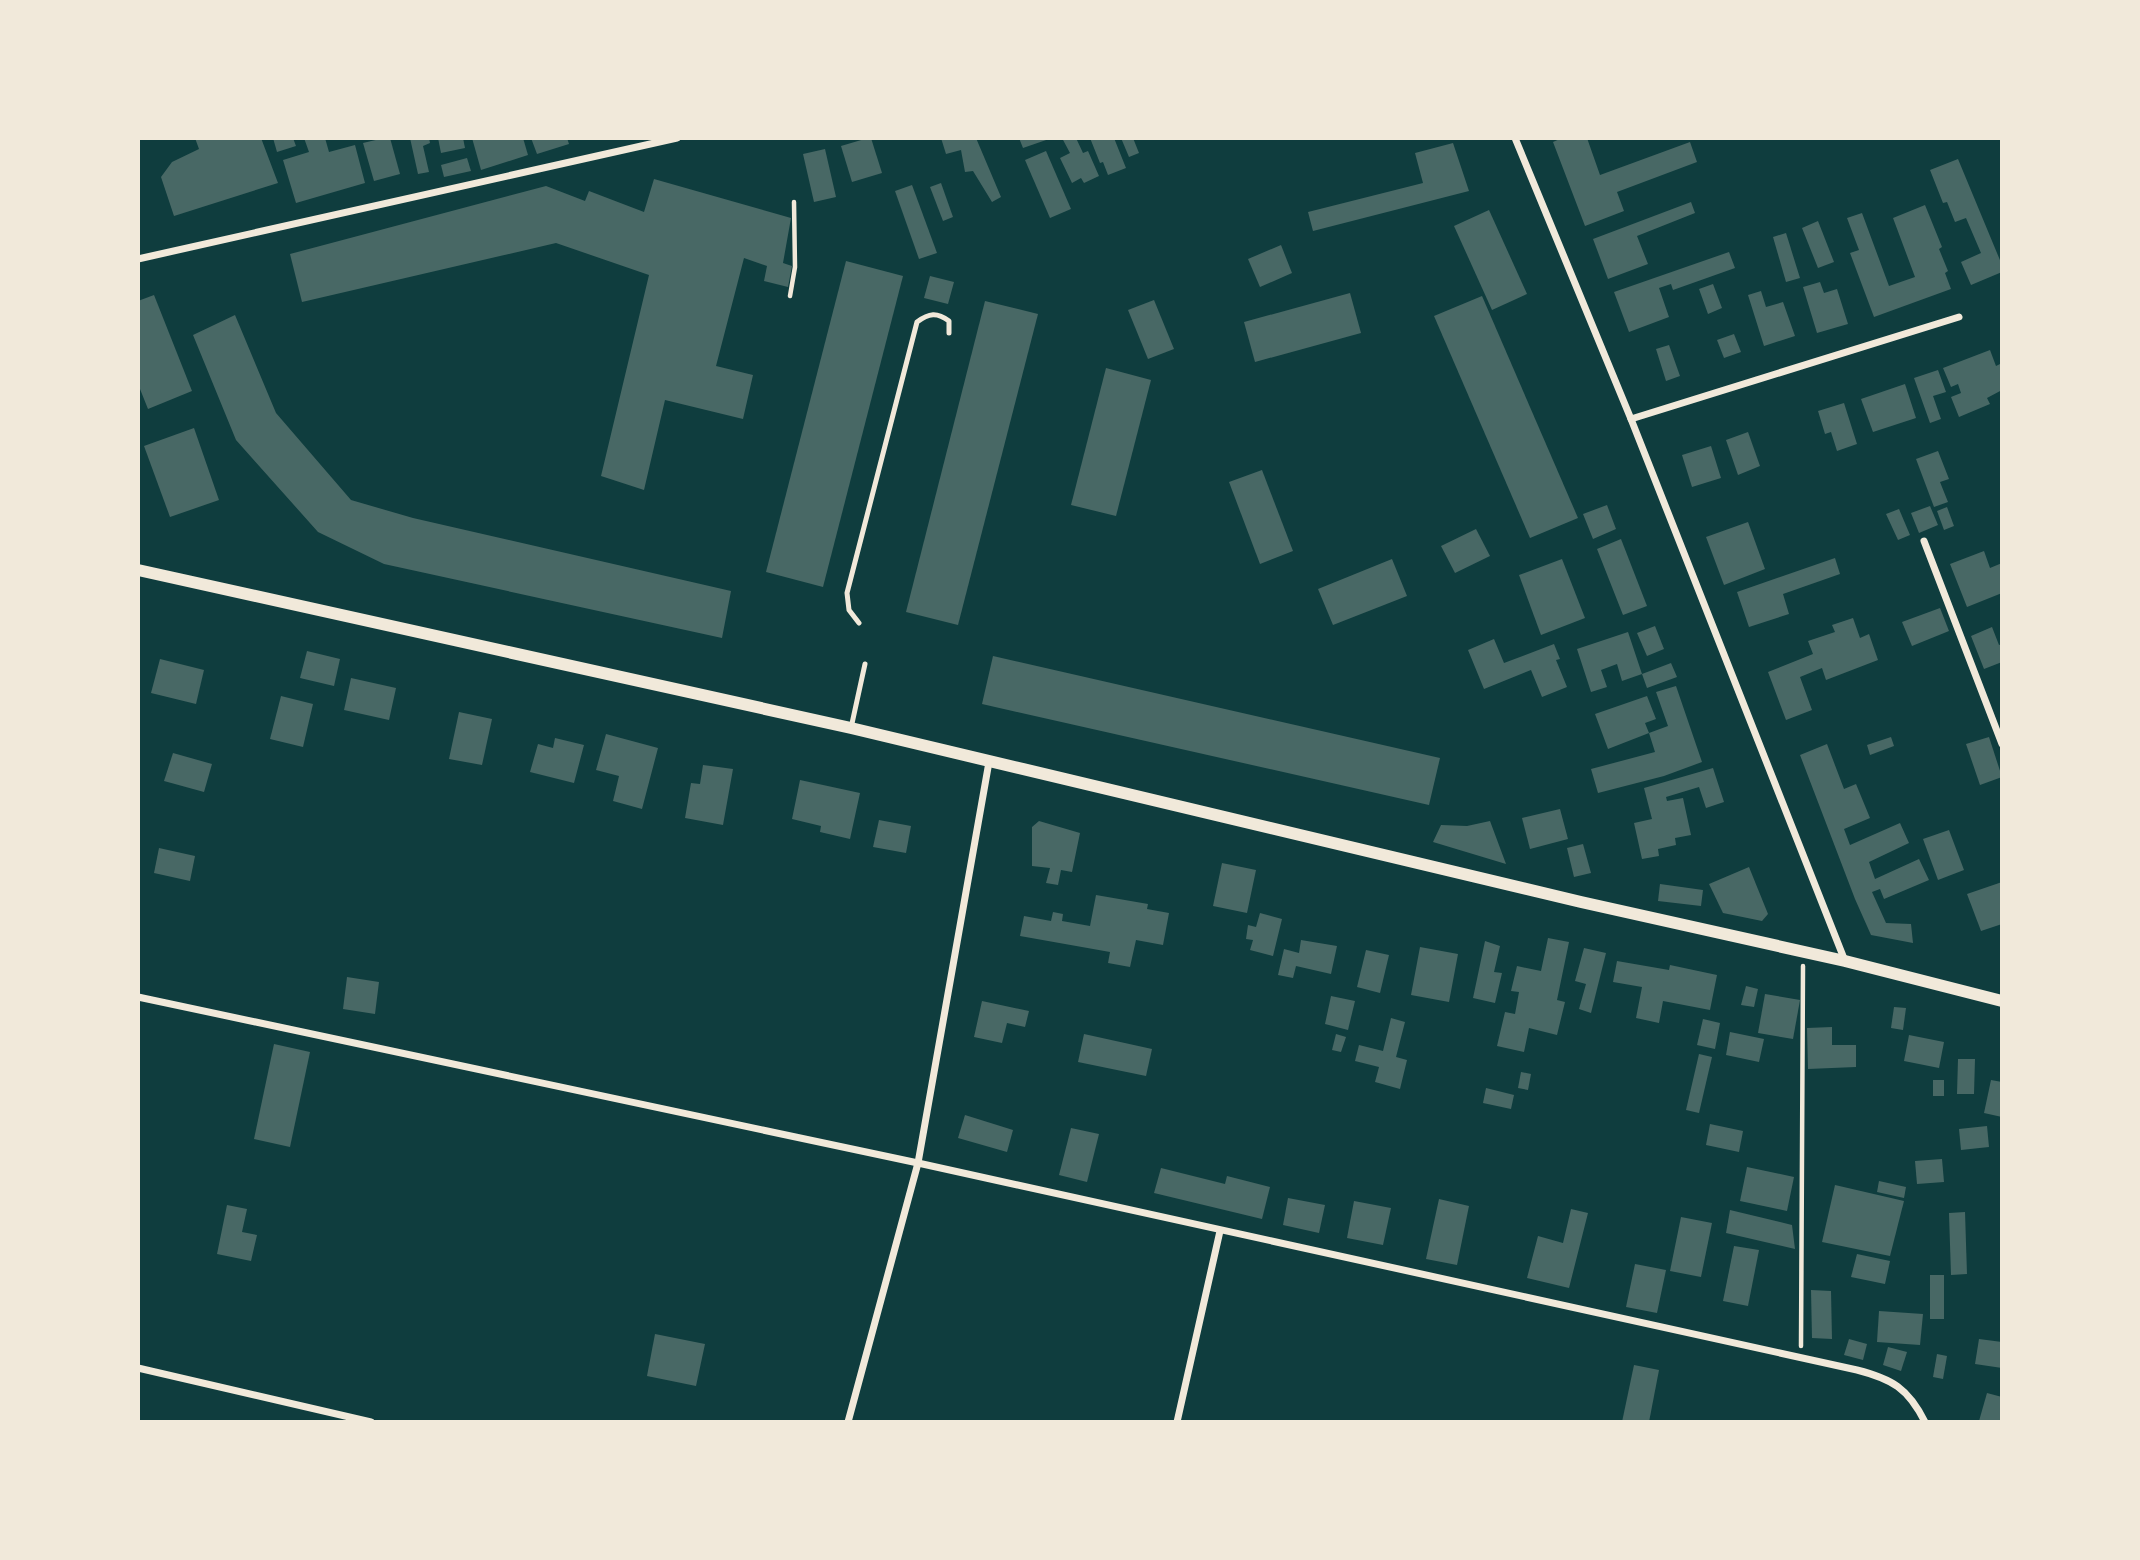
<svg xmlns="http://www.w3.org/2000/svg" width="2140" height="1560" viewBox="0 0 2140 1560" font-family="'Fira Sans Condensed',sans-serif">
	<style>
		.building { fill: #486865 }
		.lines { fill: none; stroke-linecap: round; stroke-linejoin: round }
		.path { stroke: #f1e9da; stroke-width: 4.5 }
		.service { stroke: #f1e9da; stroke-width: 5 }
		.minor { stroke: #f1e9da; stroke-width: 7 }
		.tertiary { stroke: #f1e9da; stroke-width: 12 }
	</style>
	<rect width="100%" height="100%" fill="#0f3d3e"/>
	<g class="building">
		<polygon points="195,138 261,138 278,183 174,216 161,177 172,162 199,149"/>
		<polygon points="273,138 293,138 296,146 277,152"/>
		<polygon points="304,138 325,138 329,152 355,145 365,183 296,203 283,160 309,152"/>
		<polygon points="384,138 390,138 400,174 374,181 363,143"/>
		<polygon points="410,138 429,138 430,143 423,146 429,172 418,174"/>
		<polygon points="438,138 463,138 465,148 441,153"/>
		<polygon points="472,138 523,138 528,155 481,170"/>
		<polygon points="531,138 567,138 569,144 537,154"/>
		<polygon points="868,138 871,138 882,173 852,182 841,146"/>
		<polygon points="941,138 976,138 1001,197 992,202 973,171 965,172 961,150 946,154"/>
		<polygon points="1019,138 1049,138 1049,139 1023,148"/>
		<polygon points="1062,138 1076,138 1083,153 1088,151 1099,176 1084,183 1081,178 1072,183 1060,158 1070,153"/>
		<polygon points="1090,138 1114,138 1126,168 1108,175 1103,162 1100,163"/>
		<polygon points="1121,138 1133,138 1139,153 1129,157"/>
		<polygon points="1562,138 1587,138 1600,175 1690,142 1697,162 1617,192 1624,211 1585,226 1553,142"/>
		<polygon points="1453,143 1469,191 1313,231 1308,212 1423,183 1415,153"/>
		<polygon points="825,149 836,197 814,202 803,154"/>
		<polygon points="1046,151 1071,209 1050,218 1025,160"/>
		<polygon points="467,158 471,171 444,177 441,165"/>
		<polygon points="1958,159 2002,265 2002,272 1971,285 1961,262 1981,253 1966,218 1955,222 1947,202 1943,203 1930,170"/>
		<polygon points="654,179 791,218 783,263 792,266 788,287 764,281 767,266 744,258 716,366 753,375 743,419 665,400 644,490 601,476 649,275 556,243 302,302 290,254 546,186 585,201 589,191 644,212"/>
		<polygon points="941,183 953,217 943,221 930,187"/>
		<polygon points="912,185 937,253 919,259 895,191"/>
		<polygon points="1691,202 1695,213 1637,236 1648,264 1608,279 1593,239"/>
		<polygon points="1925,205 1942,247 1939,249 1948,271 1945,273 1951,289 1874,317 1850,253 1859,250 1847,218 1862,213 1889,286 1915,277 1893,218"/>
		<polygon points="1489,210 1527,294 1492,310 1454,226"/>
		<polygon points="1818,221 1834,262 1818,268 1802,228"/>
		<polygon points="1786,233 1800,278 1786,282 1773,237"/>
		<polygon points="1281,245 1292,273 1260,287 1248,259"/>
		<polygon points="1729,252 1735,268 1673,290 1671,284 1659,288 1669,317 1629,332 1614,292"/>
		<polygon points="846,261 903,276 823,587 766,572"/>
		<polygon points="930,276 954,282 948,304 924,298"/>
		<polygon points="1820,282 1824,293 1837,289 1848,324 1817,333 1803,287"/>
		<polygon points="1713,284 1722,308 1708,314 1699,289"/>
		<polygon points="1761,291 1766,307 1783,302 1795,336 1764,346 1748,295"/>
		<polygon points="1350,293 1361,333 1255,362 1244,322"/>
		<polygon points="154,295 192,391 148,409 138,384 138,301"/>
		<polygon points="1482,296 1578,518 1530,538 1434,316"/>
		<polygon points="1154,300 1174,349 1148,359 1128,310"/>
		<polygon points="985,301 1038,314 958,625 906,612"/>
		<polygon points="235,315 276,413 351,500 413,518 731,591 722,638 384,564 318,532 236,440 193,335"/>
		<polygon points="1734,334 1741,352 1724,358 1717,340"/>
		<polygon points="1669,345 1680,376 1666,381 1656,349"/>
		<polygon points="1990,350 1996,366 2002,363 2002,390 1987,398 1990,404 1959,417 1951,397 1961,393 1958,384 1951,387 1943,368"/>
		<polygon points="1106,368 1151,380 1116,516 1071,505"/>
		<polygon points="1938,370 1946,392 1933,396 1941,419 1930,423 1914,378"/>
		<polygon points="1905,384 1916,418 1873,432 1861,399"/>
		<polygon points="1844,403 1857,444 1837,451 1831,432 1825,434 1818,411"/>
		<polygon points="194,428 219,500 170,517 144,446"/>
		<polygon points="1748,432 1760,466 1738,475 1726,440"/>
		<polygon points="1711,446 1721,478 1692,487 1682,455"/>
		<polygon points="1938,451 1949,479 1940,482 1948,502 1934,507 1916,459"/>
		<polygon points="1262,470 1293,551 1260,564 1229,482"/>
		<polygon points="1607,505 1616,529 1593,539 1583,514"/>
		<polygon points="1930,506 1938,525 1919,533 1911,513"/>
		<polygon points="1947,507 1954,526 1944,530 1937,511"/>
		<polygon points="1899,509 1910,535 1898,540 1886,514"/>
		<polygon points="1748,522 1765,569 1724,585 1706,537"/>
		<polygon points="1476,529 1490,556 1455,573 1441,546"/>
		<polygon points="1621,539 1647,606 1623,615 1597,549"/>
		<polygon points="1984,551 1990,568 2002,563 2002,593 1967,607 1950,564"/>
		<polygon points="1835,558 1840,574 1783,594 1789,614 1749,627 1737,592"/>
		<polygon points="1392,559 1407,596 1333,625 1318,589"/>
		<polygon points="1562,559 1585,618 1541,635 1519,575"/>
		<polygon points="1940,608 1949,631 1912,646 1902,622"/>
		<polygon points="1853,618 1860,638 1869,634 1878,660 1826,680 1822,668 1800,677 1812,710 1786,720 1768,672 1813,654 1808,641 1835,632 1832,625"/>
		<polygon points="1655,626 1664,649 1647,656 1637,633"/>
		<polygon points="1992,627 1999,645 2002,644 2002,662 1984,669 1971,636"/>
		<polygon points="1628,632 1642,674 1671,663 1677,677 1647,688 1642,674 1622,681 1617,664 1601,670 1607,687 1591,692 1577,649"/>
		<polygon points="1494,639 1504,663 1554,644 1560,659 1556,660 1567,687 1542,697 1531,670 1484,689 1468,650"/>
		<polygon points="307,651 340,659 334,686 300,678"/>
		<polygon points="993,656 1440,758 1429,805 982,704"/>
		<polygon points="160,659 204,670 196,704 151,693"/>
		<polygon points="351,678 396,688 389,720 344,710"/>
		<polygon points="1676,686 1702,762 1664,776 1598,793 1591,769 1655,752 1649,733 1668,726 1656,692"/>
		<polygon points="281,696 313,704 303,747 270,739"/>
		<polygon points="1647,696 1656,719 1645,723 1649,733 1608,749 1595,714"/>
		<polygon points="459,712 492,719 482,765 449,759"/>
		<polygon points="606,734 658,748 642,809 613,801 619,776 596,770"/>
		<polygon points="1891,737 1894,746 1870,755 1867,745"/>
		<polygon points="1989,737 2002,777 1980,785 1966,744"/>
		<polygon points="555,738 584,745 574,783 530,772 538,744 553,748"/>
		<polygon points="1827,744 1844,789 1856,784 1870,818 1844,829 1850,845 1900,823 1909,843 1869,862 1875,879 1919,859 1929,880 1884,899 1880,889 1872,892 1886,923 1911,924 1913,943 1871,935 1855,899 1800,755"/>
		<polygon points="173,753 212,764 204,792 164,781"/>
		<polygon points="703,765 733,769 723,825 685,818 691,783 700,784"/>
		<polygon points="1713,768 1724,802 1706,808 1699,787 1666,797 1667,801 1683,798 1691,835 1675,838 1676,845 1658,849 1659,856 1642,859 1634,823 1652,819 1644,788"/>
		<polygon points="800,780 860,793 850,839 820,832 821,826 792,819"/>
		<polygon points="1560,809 1568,839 1530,849 1522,818"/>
		<polygon points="879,820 911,826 906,853 873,847"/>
		<polygon points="1039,821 1080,833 1072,872 1061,870 1058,885 1046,883 1050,868 1032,866 1032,827"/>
		<polygon points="1490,821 1506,864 1433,842 1441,825 1467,826"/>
		<polygon points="1949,830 1964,870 1938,880 1923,839"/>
		<polygon points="1583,844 1591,873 1574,877 1567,848"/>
		<polygon points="159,848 195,856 190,881 154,873"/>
		<polygon points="1222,863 1256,870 1247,913 1213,906"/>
		<polygon points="1749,867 1768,914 1762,921 1723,913 1709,884"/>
		<polygon points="2002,882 2002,924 1981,931 1967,894"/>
		<polygon points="1660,884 1703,890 1701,906 1658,901"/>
		<polygon points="1096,895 1148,904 1147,909 1169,913 1163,945 1136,940 1130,967 1108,963 1110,952 1020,936 1024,916 1051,921 1053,912 1063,914 1062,921 1090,926"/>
		<polygon points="1260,913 1282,919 1273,956 1250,950 1253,940 1246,939 1248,925 1256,927"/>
		<polygon points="1548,938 1569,942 1557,1000 1565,1002 1557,1035 1529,1028 1524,1052 1497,1046 1505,1012 1515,1014 1519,992 1511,991 1517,966 1541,971"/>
		<polygon points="1301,940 1337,946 1331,974 1296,966 1293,978 1278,975 1284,949 1299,953"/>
		<polygon points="1485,941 1500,946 1494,972 1502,973 1495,1003 1473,998"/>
		<polygon points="1420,947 1458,954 1449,1002 1411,995"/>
		<polygon points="1584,948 1606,953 1591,1013 1579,1009 1586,984 1575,981"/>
		<polygon points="1366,950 1389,955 1380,993 1357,987"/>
		<polygon points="1617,961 1669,970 1670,965 1717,975 1710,1010 1663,1001 1659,1023 1636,1018 1642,987 1613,982"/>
		<polygon points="347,977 379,982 375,1014 343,1009"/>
		<polygon points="1746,986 1758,989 1754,1007 1741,1005"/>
		<polygon points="1765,994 1800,1000 1793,1039 1758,1033"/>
		<polygon points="1331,996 1355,1001 1348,1030 1325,1024"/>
		<polygon points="982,1001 1029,1011 1025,1027 1007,1023 1002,1043 974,1037"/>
		<polygon points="1894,1007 1906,1008 1903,1030 1891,1028"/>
		<polygon points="1391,1018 1405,1022 1396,1057 1407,1060 1400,1089 1375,1082 1379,1067 1355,1061 1359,1045 1383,1051"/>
		<polygon points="1703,1019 1720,1023 1715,1049 1697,1045"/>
		<polygon points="1832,1027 1832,1045 1856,1045 1856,1067 1808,1069 1807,1028"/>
		<polygon points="1730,1032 1764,1039 1759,1062 1726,1055"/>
		<polygon points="1084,1034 1152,1049 1146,1076 1078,1062"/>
		<polygon points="1336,1034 1346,1037 1341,1052 1332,1050"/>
		<polygon points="1909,1035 1944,1042 1939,1068 1904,1061"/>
		<polygon points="274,1044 310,1052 290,1147 254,1139"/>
		<polygon points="1699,1054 1712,1057 1699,1113 1686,1110"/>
		<polygon points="1958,1059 1975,1059 1974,1094 1957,1094"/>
		<polygon points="1521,1072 1531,1074 1528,1090 1518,1088"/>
		<rect x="1933" y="1080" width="11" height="16"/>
		<polygon points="1991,1080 2002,1082 2002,1117 1984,1113"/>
		<polygon points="1486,1088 1514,1095 1511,1109 1483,1103"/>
		<polygon points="965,1115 1013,1130 1007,1152 958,1138"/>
		<polygon points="1710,1124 1743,1131 1739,1152 1706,1145"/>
		<polygon points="1987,1126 1989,1147 1961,1150 1959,1129"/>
		<polygon points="1071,1128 1099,1134 1087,1182 1059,1175"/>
		<polygon points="1942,1159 1944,1182 1917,1184 1915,1161"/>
		<polygon points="1747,1167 1794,1177 1787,1211 1740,1201"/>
		<polygon points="1161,1168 1225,1184 1227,1176 1270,1187 1262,1219 1154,1193"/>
		<polygon points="1879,1181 1906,1187 1904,1198 1877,1192"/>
		<polygon points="1835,1185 1904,1201 1890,1256 1822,1242"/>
		<polygon points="1288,1198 1325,1205 1319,1233 1283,1225"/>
		<polygon points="1439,1199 1469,1206 1457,1265 1426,1259"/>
		<polygon points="1354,1201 1391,1208 1383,1245 1347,1238"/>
		<polygon points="227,1205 247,1209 242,1232 257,1235 251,1261 217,1254"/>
		<polygon points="1571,1209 1588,1213 1569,1288 1527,1278 1538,1236 1563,1243"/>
		<polygon points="1730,1210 1792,1225 1795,1249 1726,1233"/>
		<polygon points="1965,1212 1967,1274 1951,1275 1949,1213"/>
		<polygon points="1681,1217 1712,1223 1701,1277 1670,1271"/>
		<polygon points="1734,1246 1759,1250 1748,1306 1723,1301"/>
		<polygon points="1857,1254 1890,1261 1885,1284 1851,1277"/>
		<polygon points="1635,1264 1666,1270 1657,1313 1626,1307"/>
		<rect x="1930" y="1275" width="14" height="44"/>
		<polygon points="1811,1290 1831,1291 1832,1339 1812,1338"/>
		<polygon points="1879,1311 1923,1314 1920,1345 1877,1342"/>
		<polygon points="655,1334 705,1344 696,1386 647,1376"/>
		<polygon points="1849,1339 1867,1344 1863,1360 1844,1355"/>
		<polygon points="1979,1339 2002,1342 2002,1368 1975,1364"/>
		<polygon points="1888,1347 1907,1352 1901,1371 1883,1365"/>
		<polygon points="1937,1354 1947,1356 1943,1379 1933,1377"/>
		<polygon points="1634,1365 1659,1370 1649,1422 1622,1422"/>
		<polygon points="1987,1393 2002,1397 2002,1422 1979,1421"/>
	</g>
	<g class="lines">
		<g class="path">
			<polyline points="790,296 795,267 794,202"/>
			<polyline points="1801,1346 1803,966"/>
		</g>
		<g class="service">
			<path d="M859 623 849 610 847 593 917 322C929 313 937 312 949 321V333"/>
			<polyline points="851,728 865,664"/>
		</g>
		<g class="minor">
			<polyline points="1515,138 1631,419 1845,961"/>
			<polyline points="138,259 677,138"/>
			<polyline points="1631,419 1959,317"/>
			<polyline points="1924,541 2002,744"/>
			<path d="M138 997 918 1163 1857 1370C1892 1379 1908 1388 1925 1422"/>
			<polyline points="138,1368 371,1422"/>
			<polyline points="848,1422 918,1163 989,762"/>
			<polyline points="1177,1422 1220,1231"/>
		</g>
		<polyline class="tertiary" points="138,570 851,728 1581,902 1845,961 2002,1001"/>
	</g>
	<rect width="2140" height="1560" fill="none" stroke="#f1e9da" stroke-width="280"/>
</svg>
